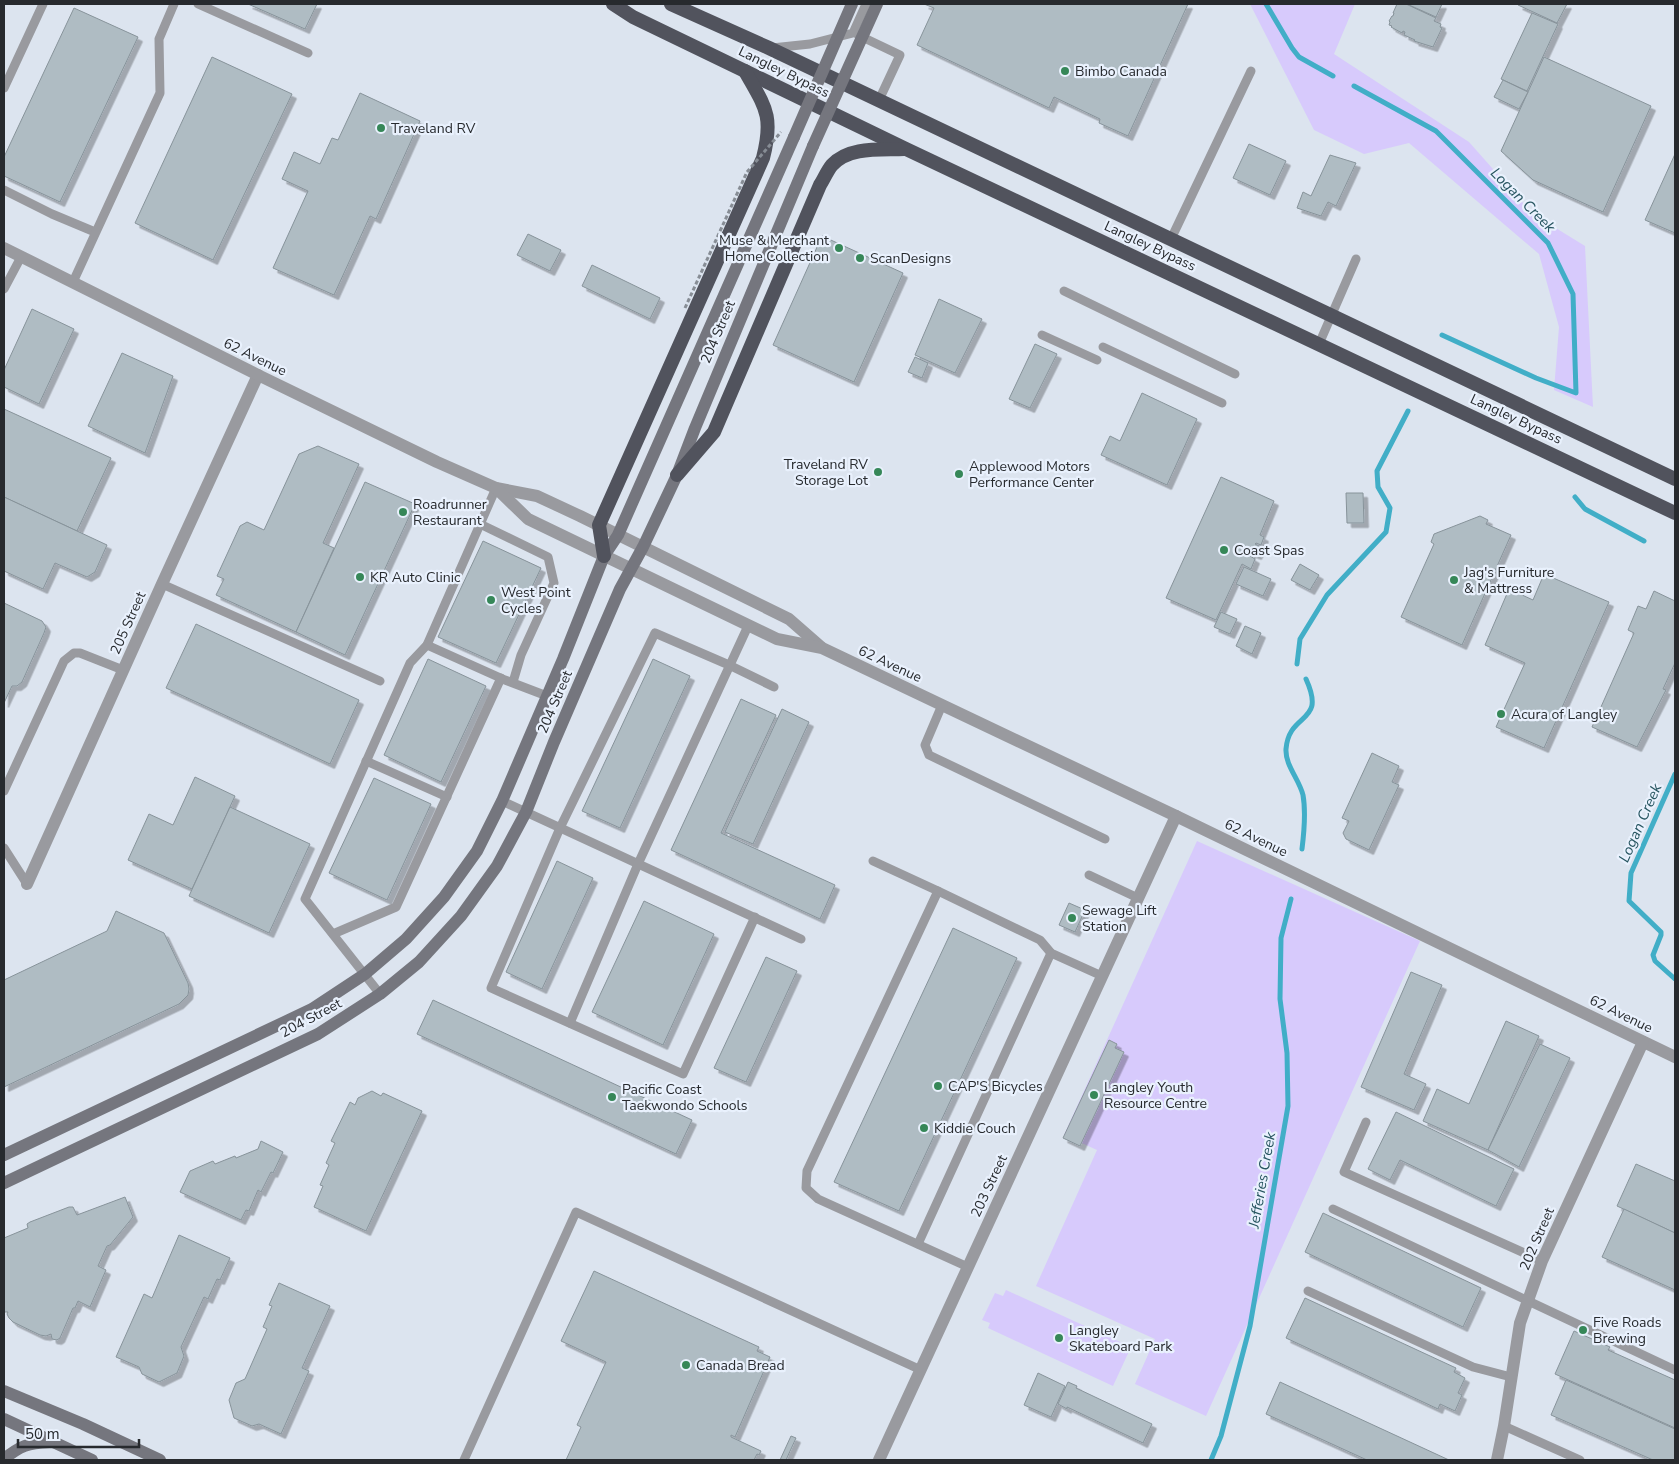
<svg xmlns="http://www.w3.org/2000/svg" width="1679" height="1464" viewBox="0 0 1679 1464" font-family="'Nunito Sans',sans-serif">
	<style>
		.green { fill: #d7cafc }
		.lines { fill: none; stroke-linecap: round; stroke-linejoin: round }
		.stream { stroke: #41aec7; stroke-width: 5 }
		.building { fill: #afbcc3; stroke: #87939a; filter: url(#shadow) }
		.service { stroke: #999a9f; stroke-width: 9 }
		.minor { stroke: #999a9f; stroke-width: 12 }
		.tertiary { stroke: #999a9f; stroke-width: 12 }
		.secondary { stroke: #75767e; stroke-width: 12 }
		.trunk { stroke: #51535d; stroke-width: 14 }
		.path-bridge { stroke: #878d95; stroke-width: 3; stroke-dasharray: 4 2.5; stroke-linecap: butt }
		.secondary-bridge { stroke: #75767e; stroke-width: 12 }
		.poi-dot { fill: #368758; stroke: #e9f1fd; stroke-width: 2 }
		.labels { text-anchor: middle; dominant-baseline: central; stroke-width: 4.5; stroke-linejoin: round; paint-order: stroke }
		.poi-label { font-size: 14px; fill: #272a2e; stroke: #e9f1fd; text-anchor: start }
		.street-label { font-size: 14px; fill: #272a2e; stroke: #e9f1fd }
		.water-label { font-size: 15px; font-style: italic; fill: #275560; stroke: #e9f1fd }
	</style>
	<defs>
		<filter id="shadow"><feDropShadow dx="4.5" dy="4.5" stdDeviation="0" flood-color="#0004"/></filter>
	</defs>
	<rect width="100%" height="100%" fill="#dce4ef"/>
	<g class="green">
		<polygon points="1250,4 1355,4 1334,54 1469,142 1533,214 1585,246 1593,407 1554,390 1559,327 1539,254 1409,143 1364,154 1314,130"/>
		<polygon points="1197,841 1420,941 1206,1416 1135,1384 1155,1339 1036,1286 1097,1150 1064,1135"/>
		<polygon points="1006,1290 1131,1347 1113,1386 988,1328 990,1323 982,1320 995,1293 1003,1296"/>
	</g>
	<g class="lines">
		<g class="stream">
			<polyline points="1266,4 1292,48 1299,57 1333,76"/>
			<polyline points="1354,86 1436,131 1548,243 1573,294 1576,393 1536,378 1442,335"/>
			<polyline points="1575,497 1585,509 1644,541"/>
			<polyline points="1297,664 1300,639 1327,595 1386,532 1390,508 1378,487 1377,471 1408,411"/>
			<polyline points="1675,774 1631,873 1629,901 1661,932 1661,935 1653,955 1655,961 1675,979"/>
			<path d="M1302 849C1304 833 1306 812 1303 795 1299 779 1285 765 1286 749 1289 711 1327 725 1306 679"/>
			<polyline points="1211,1460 1221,1436 1250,1326 1288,1106 1287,1053 1280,999 1281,938 1291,899"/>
		</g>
	</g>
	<g class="building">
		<polygon points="248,4 317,4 305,29"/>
		<polygon points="924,4 1188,4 1128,136 1099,123 1100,119 1054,97 1049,108 917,45 934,8"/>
		<polygon points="1397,4 1406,4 1436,18 1434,21 1441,24 1440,27 1442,28 1433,47 1414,41 1415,40 1404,35 1405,32 1403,31 1402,33 1391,27 1392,26 1389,25 1390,22 1389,21 1392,16 1393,16 1394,13 1393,13"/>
		<polygon points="1407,4 1442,4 1436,17"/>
		<polygon points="1519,4 1567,4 1557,23 1518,5"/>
		<polygon points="74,8 138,37 60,202 4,176 4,157"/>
		<polygon points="1532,13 1558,24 1527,91 1501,79"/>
		<polygon points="212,57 292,94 213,260 135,223"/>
		<polygon points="1544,57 1651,106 1603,212 1533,180 1501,151"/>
		<polygon points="1503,80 1528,92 1519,109 1494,97"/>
		<polygon points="360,93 420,121 376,219 370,216 334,295 273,268 308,191 282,179 294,152 320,164 332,138 338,140"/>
		<polygon points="1249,144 1286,161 1270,195 1233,178"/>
		<polygon points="1675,154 1675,233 1645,220"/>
		<polygon points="1330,155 1356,163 1336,206 1328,202 1321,216 1297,208 1303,192 1311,196"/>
		<polygon points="528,234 561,250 550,271 517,255"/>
		<polygon points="822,236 903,273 854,382 773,345"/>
		<polygon points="592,265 660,298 650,319 582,286"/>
		<polygon points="939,299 982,319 955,373 915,355"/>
		<polygon points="32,309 74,329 39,404 4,387 4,370"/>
		<polygon points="1035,344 1057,354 1030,408 1009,399"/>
		<polygon points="122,353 173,376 145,453 88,426"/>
		<polygon points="915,357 928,363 922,378 908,372"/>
		<polygon points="1142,393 1197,419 1167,485 1101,455 1110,436 1120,441"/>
		<polygon points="4,409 111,458 77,531 4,497"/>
		<polygon points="318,446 359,464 323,543 334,548 296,632 216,595 224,579 217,576 240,526 247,522 264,530 299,454"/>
		<polygon points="1221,477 1274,501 1260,535 1264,537 1261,545 1256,543 1255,544 1261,547 1257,555 1251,553 1250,556 1255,559 1251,569 1242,564 1216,620 1166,598"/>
		<polygon points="365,482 415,504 345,655 296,632"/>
		<polygon points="1346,493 1363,493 1364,523 1347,523"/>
		<polygon points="4,497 107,545 95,572 87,577 55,563 43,589 4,571"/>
		<polygon points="1480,516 1488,520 1486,524 1511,535 1462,645 1401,617 1434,544 1431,542 1434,534"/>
		<polygon points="483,541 541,568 496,663 438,637"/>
		<polygon points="1300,564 1319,575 1310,590 1291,580"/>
		<polygon points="1244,567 1271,579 1263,596 1236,584"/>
		<polygon points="1544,574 1609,602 1544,748 1496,727 1525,663 1485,645 1509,589 1533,600"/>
		<polygon points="1654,591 1675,601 1675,663 1663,689 1666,690 1637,747 1592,727 1634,633 1628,630 1638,606 1646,609"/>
		<polygon points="4,603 42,621 46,627 44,633 22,682 17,686 12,686 4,703"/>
		<polygon points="1221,612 1237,619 1230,634 1214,627"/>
		<polygon points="196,624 359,700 330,764 166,688"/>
		<polygon points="1245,626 1261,633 1252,654 1236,646"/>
		<polygon points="428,659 486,686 441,782 384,755"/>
		<polygon points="653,659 690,676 620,828 582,811"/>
		<polygon points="741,699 776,715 721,833 835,885 820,919 671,850"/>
		<polygon points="782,709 809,722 753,844 725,832"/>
		<polygon points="1372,753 1399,766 1392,782 1399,785 1369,850 1346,839 1343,833 1349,821 1342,818"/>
		<polygon points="195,777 235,796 192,889 128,860 149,814 173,825"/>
		<polygon points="374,778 431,804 387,900 329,873"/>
		<polygon points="230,807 310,844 269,933 189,896"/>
		<polygon points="557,861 593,878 542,989 506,972"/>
		<polygon points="644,901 714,934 663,1045 592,1012"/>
		<polygon points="1069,903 1085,910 1075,932 1059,925"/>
		<polygon points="116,911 164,933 188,983 189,989 188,995 179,1004 4,1087 4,980 107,931"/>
		<polygon points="953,928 1017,958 899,1211 834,1182"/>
		<polygon points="766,957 797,971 746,1082 714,1068"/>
		<polygon points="1411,972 1442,985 1404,1074 1426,1084 1414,1110 1361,1087"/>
		<polygon points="433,1000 692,1120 676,1154 417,1034"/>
		<polygon points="1506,1021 1539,1036 1488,1150 1423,1121 1437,1089 1469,1104"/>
		<polygon points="1109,1040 1117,1044 1115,1048 1124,1052 1080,1146 1063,1138"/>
		<polygon points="1540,1044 1570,1058 1519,1167 1488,1150"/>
		<polygon points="372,1091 381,1096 383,1093 422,1111 366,1231 314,1207 323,1186 320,1185 329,1165 326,1163 335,1143 331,1141 350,1102 355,1105 358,1098"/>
		<polygon points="1396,1112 1514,1169 1496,1206 1400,1160 1390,1180 1368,1169"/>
		<polygon points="261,1141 283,1152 273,1173 271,1172 261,1192 258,1190 249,1211 246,1210 241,1220 180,1192 190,1171 213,1161 215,1164 235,1156 236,1158 258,1149"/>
		<polygon points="1636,1164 1675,1181 1675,1233 1617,1206"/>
		<polygon points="125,1197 133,1217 110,1245 107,1246 98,1266 106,1270 90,1307 78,1301 75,1308 73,1308 60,1338 57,1340 52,1339 51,1334 46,1336 40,1335 13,1322 9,1318 7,1314 8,1312 4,1312 4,1238 28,1228 27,1224 30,1222 69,1207 73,1207 77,1215"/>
		<polygon points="1624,1209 1675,1233 1675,1290 1602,1257"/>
		<polygon points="1323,1213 1481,1288 1463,1327 1305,1252"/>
		<polygon points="179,1235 230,1258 220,1280 217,1279 208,1299 204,1297 181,1347 184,1356 177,1373 159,1382 142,1374 139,1367 116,1357 144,1294 152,1298"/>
		<polygon points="594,1271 759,1347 757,1351 770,1357 735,1437 731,1435 731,1437 761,1451 759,1455 757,1454 754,1460 566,1460 581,1427 577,1425 606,1362 561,1341"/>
		<polygon points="279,1283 330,1306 302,1368 309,1371 281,1434 259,1424 252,1426 234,1418 229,1400 236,1383 245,1379 267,1329 263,1327 272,1306 269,1305"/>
		<polygon points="1305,1298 1456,1368 1454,1372 1465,1378 1458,1393 1462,1395 1455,1411 1440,1404 1438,1409 1286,1338"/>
		<polygon points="1574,1331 1610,1347 1608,1350 1675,1380 1675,1428 1555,1374"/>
		<polygon points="1038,1373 1065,1386 1051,1417 1024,1405"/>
		<polygon points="1566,1380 1675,1429 1675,1460 1653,1460 1551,1415"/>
		<polygon points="1068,1382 1077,1386 1076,1388 1152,1424 1143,1443 1067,1407 1067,1409 1058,1404"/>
		<polygon points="1280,1382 1449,1460 1367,1460 1266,1414"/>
		<polygon points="791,1436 796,1438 786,1460 780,1460"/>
	</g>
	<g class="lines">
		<g class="service">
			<polyline points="198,4 308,53"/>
			<polyline points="858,35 900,55 879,100"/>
			<polyline points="772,48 810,44 853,33 866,4"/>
			<polyline points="4,88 43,4"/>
			<polyline points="4,190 52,214 95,232"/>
			<polyline points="1171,239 1251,71"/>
			<polyline points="73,282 160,93 159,39 174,4"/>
			<polyline points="4,289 21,257"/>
			<polyline points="1064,291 1235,374"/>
			<polyline points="1042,335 1097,360"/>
			<polyline points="1319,344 1356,259"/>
			<polyline points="1103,347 1222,403"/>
			<polyline points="480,524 548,557 554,583 521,655 513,682"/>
			<polyline points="162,584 380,681"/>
			<polyline points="427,645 505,680 547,696"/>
			<polyline points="942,705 925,745 929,755 1105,839"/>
			<polyline points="366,761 447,797"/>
			<polyline points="4,791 64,661 74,653 80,653 123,670"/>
			<polyline points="502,801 801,939"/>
			<polyline points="4,848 27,884"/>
			<polyline points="873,861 938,891 807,1171 806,1188 818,1199 968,1267"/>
			<polyline points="1089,875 1138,898"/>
			<polyline points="938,891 1040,940 1051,953 1102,976"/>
			<polyline points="755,917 683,1074 491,988 560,828 655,633 729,665 774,687"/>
			<polyline points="333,934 396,907 501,678"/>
			<polyline points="380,994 305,899 410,663 427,645 496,488"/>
			<polyline points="570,1023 638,864 748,626"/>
			<polyline points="1366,1122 1344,1172 1542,1261"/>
			<polyline points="1333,1209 1675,1370"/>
			<polyline points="918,1244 1051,953"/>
			<polyline points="1308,1291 1473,1367 1511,1377"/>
			<polyline points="1504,1426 1580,1460"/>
			<polyline points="464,1460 576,1212 921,1370"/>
		</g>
		<polyline class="minor" points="27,884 162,584 258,375"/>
		<g class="tertiary">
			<polyline points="4,248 258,375 437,462 496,488 537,496 580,516 789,619 821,647"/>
			<polyline points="496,488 528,519 777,639 822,648 1176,816 1675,1057"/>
			<polyline points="879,1460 1176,816"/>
			<polyline points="1497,1460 1504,1426 1520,1323 1542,1261 1643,1042"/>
		</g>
		<g class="secondary">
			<polyline points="4,1155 312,1009 365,974 406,939 444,897 477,851 502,801 563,659 604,556 618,535 794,137"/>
			<polyline points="4,1183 318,1034 380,994 419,962 461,916 497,866 526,812 554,742 620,589 643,547 677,475 695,428 813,146"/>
			<polyline points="4,1391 83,1424 160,1460"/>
			<polyline points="4,1419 92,1460"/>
			<path d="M4 1459C20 1446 28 1443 49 1442"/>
		</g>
		<g class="trunk">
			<polyline points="613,4 633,17 906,149 1675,513"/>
			<polyline points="671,4 769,48 1675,479"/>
			<path d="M677 475 714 432 820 185C824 179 827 171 832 165 849 146 881 150 904 149"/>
			<path d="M604 556 599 525 763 158C774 115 765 107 745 71"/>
		</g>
		<polyline class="path-bridge" points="685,308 747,172 781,132"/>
		<g class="secondary-bridge">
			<polyline points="794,137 852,4"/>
			<polyline points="813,146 877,4"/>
		</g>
	</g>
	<g class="poi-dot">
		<circle cx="1065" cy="71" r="5"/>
		<circle cx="381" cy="128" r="5"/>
		<circle cx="839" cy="248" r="5"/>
		<circle cx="860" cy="258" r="5"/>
		<circle cx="878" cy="472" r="5"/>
		<circle cx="959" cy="474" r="5"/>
		<circle cx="403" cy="512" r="5"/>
		<circle cx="1224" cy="550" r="5"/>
		<circle cx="360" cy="577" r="5"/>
		<circle cx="1454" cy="580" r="5"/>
		<circle cx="491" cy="600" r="5"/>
		<circle cx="1501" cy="714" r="5"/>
		<circle cx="1072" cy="918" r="5"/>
		<circle cx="938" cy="1086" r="5"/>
		<circle cx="1094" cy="1095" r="5"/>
		<circle cx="612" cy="1097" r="5"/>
		<circle cx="924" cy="1128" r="5"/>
		<circle cx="1583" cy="1330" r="5"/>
		<circle cx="1059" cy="1338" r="5"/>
		<circle cx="686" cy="1365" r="5"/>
	</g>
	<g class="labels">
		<g class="poi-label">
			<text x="1075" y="71">Bimbo Canada</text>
			<text x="391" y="128">Traveland RV</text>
			<text x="829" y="240" text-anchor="end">Muse &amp; Merchant<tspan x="829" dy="16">Home Collection</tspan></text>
			<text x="870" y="258">ScanDesigns</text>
			<text x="868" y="464" text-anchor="end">Traveland RV<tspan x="868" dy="16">Storage Lot</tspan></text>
			<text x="969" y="466">Applewood Motors<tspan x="969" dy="16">Performance Center</tspan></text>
			<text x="413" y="504">Roadrunner<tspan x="413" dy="16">Restaurant</tspan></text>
			<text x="1234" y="550">Coast Spas</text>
			<text x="1464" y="572">Jag's Furniture<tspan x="1464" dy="16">&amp; Mattress</tspan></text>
			<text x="370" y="577">KR Auto Clinic</text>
			<text x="501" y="592">West Point<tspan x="501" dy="16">Cycles</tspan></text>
			<text x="1511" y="714">Acura of Langley</text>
			<text x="1082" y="910">Sewage Lift<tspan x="1082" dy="16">Station</tspan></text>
			<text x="948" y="1086">CAP'S Bicycles</text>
			<text x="1104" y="1087">Langley Youth<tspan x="1104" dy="16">Resource Centre</tspan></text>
			<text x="622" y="1089">Pacific Coast<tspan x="622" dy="16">Taekwondo Schools</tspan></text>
			<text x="934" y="1128">Kiddie Couch</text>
			<text x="1593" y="1322">Five Roads<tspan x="1593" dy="16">Brewing</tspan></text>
			<text x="1069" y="1330">Langley<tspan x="1069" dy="16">Skateboard Park</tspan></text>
			<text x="696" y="1365">Canada Bread</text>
		</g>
		<g class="street-label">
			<text transform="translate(784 72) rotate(26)">Langley Bypass</text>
			<text transform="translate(1150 246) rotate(25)">Langley Bypass</text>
			<text transform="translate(718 332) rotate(-67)">204 Street</text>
			<text transform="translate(255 357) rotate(26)">62 Avenue</text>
			<text transform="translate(1516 419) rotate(25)">Langley Bypass</text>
			<text transform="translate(128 623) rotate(-66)">205 Street</text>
			<text transform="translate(890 664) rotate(25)">62 Avenue</text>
			<text transform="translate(555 702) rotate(-67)">204 Street</text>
			<text transform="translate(1256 838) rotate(26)">62 Avenue</text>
			<text transform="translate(1621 1014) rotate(26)">62 Avenue</text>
			<text transform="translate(311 1018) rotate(-28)">204 Street</text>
			<text transform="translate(989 1186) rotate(-65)">203 Street</text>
			<text transform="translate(1537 1239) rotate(-67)">202 Street</text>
		</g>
		<g class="water-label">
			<text transform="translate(1523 200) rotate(45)">Logan Creek</text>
			<text transform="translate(1640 823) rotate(-66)">Logan Creek</text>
			<text transform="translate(1262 1180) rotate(-80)">Jefferies Creek</text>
		</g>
	</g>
	<rect width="1679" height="1464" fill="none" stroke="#272a2e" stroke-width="10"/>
	<path d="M18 1439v8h121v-8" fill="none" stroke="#272a2e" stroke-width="2.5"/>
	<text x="25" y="1439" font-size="15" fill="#272a2e" stroke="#e9f1fd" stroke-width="4" paint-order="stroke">50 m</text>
</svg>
